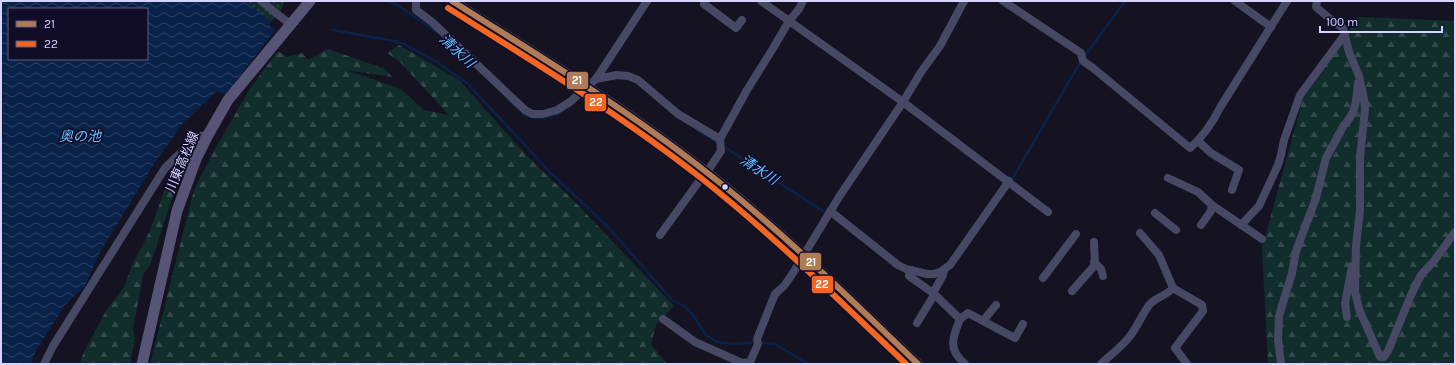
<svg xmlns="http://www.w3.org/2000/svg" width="1456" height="365" viewBox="0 0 1456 365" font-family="Karla,'Noto Sans JP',sans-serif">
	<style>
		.grass { fill: url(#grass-dots) }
		.forest { fill: url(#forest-firs) }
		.water { fill: url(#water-waves); fill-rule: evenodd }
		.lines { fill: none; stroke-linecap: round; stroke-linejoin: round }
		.stream { stroke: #092249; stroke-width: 2.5 }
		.minor { stroke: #474863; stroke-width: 8 }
		.tertiary { stroke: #474863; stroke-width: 10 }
		.secondary { stroke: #565575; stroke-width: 11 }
		.bus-1-casing { stroke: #110d28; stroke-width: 9 }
		.bus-2-casing { stroke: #110d28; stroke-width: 9 }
		.bus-1 { stroke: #b07c57; stroke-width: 6 }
		.bus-2 { stroke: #f26522; stroke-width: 6 }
		.bus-dot { fill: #d7d4ff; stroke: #110d28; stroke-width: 1.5 }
		.labels { text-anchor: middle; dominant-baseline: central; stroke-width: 3.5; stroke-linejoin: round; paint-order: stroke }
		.street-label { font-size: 13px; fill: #d7d4ff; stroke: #110d28 }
		.water-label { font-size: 14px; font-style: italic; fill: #62beff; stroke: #110d28 }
		.line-badge { stroke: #110d28; stroke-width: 1.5 }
		.badge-label { font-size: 11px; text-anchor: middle; font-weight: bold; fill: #fff }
	</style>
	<defs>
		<pattern id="grass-dots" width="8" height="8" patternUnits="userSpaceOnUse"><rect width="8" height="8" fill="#112e2d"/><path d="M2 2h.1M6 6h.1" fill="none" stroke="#334b4c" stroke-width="1.8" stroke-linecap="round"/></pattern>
		<pattern id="forest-firs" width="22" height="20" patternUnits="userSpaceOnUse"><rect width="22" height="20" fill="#112e2d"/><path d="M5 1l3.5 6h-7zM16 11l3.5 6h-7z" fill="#334b4c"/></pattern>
		<pattern id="water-waves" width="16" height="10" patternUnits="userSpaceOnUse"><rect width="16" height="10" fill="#092249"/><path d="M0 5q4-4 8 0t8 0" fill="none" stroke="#2c4164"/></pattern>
	</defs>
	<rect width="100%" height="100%" fill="#151322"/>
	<polygon class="grass" points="246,1 285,1 282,8 271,22"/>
	<g class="forest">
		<polygon points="1359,17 1455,21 1455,364 1268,364 1262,248 1305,91"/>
		<polygon points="399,45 459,80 528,157 576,203 674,306 656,325 651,344 667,364 150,364 194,190 213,153 249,90 278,51 287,57 302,53 308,60 328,49 385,69 392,77 346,70 401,89 424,110 449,115 399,61 387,53"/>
		<polygon points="168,180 177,183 151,263 143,275 133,329 135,339 130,364 80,364 83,354 106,311 124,287 132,265 150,231"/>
	</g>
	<path class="water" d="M1 1H246L271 22 269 25 275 30 226 94 216 92 184 122 155 162 100 252 85 286 65 305 36 350 31 364H1V146L3 136ZM9 9H147V59H9Z"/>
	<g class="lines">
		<g class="stream">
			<polyline points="388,1 396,4 438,33"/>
			<polyline points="333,30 394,41 406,45 437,62 468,84 550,172 609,228 672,300 686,307 693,315 706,335 717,342 734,344 756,342 775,344 808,364"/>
			<polyline points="1084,57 1125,1"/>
			<polyline points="507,98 524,114"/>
			<polyline points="534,118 543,118 558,114"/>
			<polyline points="697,130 718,143"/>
			<polyline points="723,146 827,214"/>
			<polyline points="1011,181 1081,61"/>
		</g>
		<g class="minor">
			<polyline points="261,1 291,25"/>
			<polyline points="416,1 416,10 432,22 525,110 532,114 543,114 557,110 570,102 596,79 647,1"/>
			<polyline points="761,1 903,102 1048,212"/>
			<path d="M1003 1 1081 53 1083 61 1093 68 1190 148C1204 136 1213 122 1221 106L1287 1"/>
			<polyline points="1235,1 1271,27"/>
			<polyline points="1317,1 1316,7 1329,18 1343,28 1349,52 1359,76 1364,99 1365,109 1360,158 1360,210 1356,246 1355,292 1359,309 1380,357 1384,357 1388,351 1411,295 1421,275 1434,261 1455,232"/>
			<polyline points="704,4 736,28 742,20"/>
			<polyline points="596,79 617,75 628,76 638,80 678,114 720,139"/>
			<polyline points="1198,141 1211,153 1239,170 1232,190"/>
			<polyline points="1168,178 1198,192 1212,205 1211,211 1201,225"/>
			<polyline points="1212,205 1262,239"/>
			<polyline points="830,211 898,265 906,269 927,274 934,274 940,272 950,265 1009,181"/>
			<polyline points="1155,213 1176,230"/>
			<polyline points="1241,225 1259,206 1278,165 1281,155 1284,140 1300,95 1345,34"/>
			<polyline points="1140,233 1159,255 1173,288 1202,305 1203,311 1175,348 1187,364"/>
			<polyline points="660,235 700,180 707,172 721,151 720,139 747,90 772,50 789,21 799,9 803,1"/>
			<polyline points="1094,262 1101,269 1103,276"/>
			<polyline points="911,270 909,276 933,293"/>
			<path d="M944 270 943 275 933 293 960 319C953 337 947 349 965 364"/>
			<polyline points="1043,278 1076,234"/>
			<polyline points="1072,291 1095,265 1094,242"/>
			<polyline points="1347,317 1345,304 1352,266"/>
			<polyline points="663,319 695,342 742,363 750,362 758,344 757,339 775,294 784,286 793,273 839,197 903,102 921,72 940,46 964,1"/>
			<polyline points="960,319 968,313 1015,338 1023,324"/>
			<polyline points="983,321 996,305"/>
			<polyline points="917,323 934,295"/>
			<polyline points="44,364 53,346 165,168 191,143 200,136 208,135"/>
			<path d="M1101 364C1111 354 1122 347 1130 336 1138 326 1142 314 1150 304 1157 297 1167 295 1173 288"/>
			<path d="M1281 364 1278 339 1279 316 1292 273 1296 251 1316 198 1326 158 1344 125C1357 112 1356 99 1358 83"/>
		</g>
		<path class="tertiary" d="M452 1C538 55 625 108 705 171 781 230 848 298 918 364"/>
		<polyline class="secondary" points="142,364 177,211 196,159 208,135 228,100 310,1"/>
		<defs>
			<path id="bus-1" d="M452 1C538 55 625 108 705 171 781 230 849 298 918 364"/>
			<path id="bus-2" d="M448 8C534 62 621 115 701 178 773 235 839 300 906 364"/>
		</defs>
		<use href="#bus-1" class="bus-1-casing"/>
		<use href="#bus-2" class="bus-2-casing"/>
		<use href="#bus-1" class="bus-1"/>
		<use href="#bus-2" class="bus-2"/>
	</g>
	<circle class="bus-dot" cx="725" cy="187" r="3.5"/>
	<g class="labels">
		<g class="street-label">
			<text transform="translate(182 162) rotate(-67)">川東高松線</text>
		</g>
		<g class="water-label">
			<text transform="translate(457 51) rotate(43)">清水川</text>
			<text x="80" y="136">奥の池</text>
			<text transform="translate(759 170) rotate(33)">清水川</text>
		</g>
	</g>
	<g class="line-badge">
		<rect x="566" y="71" width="23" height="19" rx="4" fill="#b07c57"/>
		<rect x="584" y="93" width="23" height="19" rx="4" fill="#f26522"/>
		<rect x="799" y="252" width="23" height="19" rx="4" fill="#b07c57"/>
		<rect x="811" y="275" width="23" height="19" rx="4" fill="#f26522"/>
	</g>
	<g class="badge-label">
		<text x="577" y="84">21</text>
		<text x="596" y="106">22</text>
		<text x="811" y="266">21</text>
		<text x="822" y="288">22</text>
	</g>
	<rect width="1456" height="365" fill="none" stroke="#d7d4ff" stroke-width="4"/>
	<rect x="8" y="8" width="140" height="52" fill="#110d28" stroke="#605d7e"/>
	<rect x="16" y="21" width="20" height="6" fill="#b07c57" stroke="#605d7e"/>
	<text x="44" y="28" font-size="12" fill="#d7d4ff">21</text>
	<rect x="16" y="41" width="20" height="6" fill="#f26522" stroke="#605d7e"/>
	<text x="44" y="48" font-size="12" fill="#d7d4ff">22</text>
	<path d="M1320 26v6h122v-6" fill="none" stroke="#d7d4ff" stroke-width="2"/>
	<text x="1326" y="26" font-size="12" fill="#d7d4ff" stroke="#110d28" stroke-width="3" paint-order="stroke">100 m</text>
</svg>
